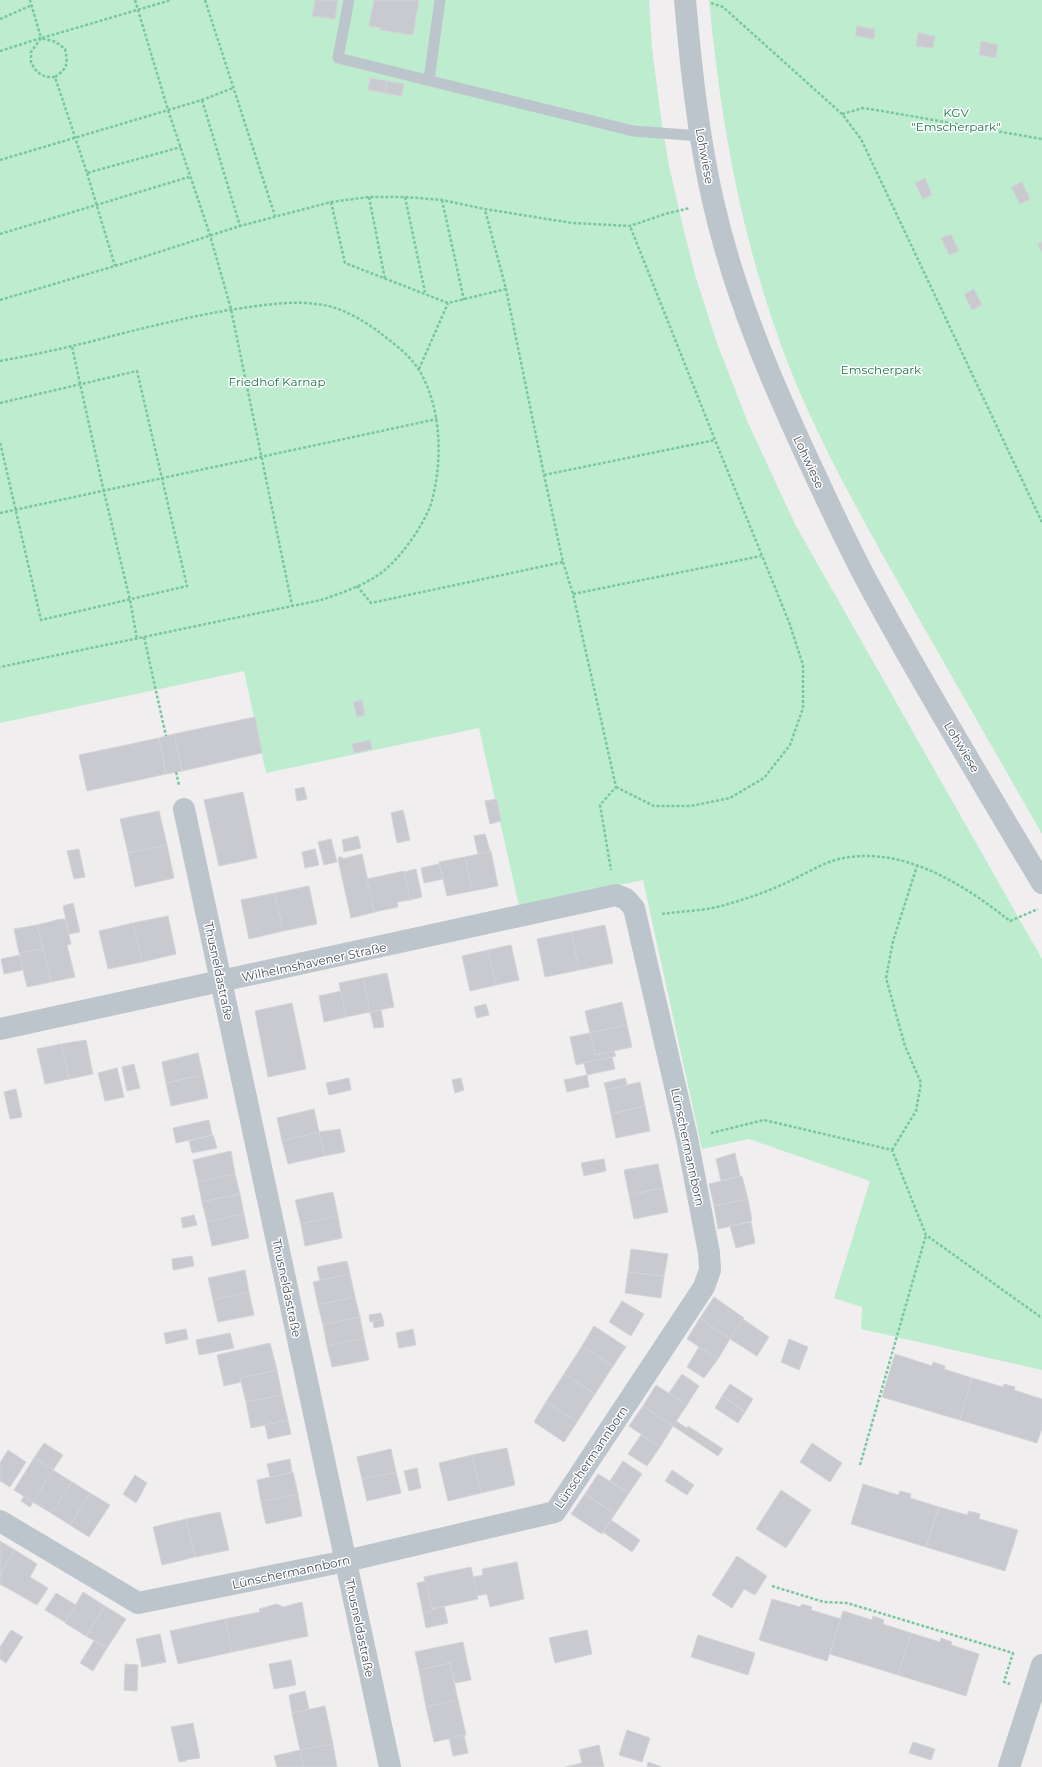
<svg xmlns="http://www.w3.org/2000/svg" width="1042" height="1767" viewBox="0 0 1042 1767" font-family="Montserrat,sans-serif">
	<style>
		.green { fill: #beeccf }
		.building { fill: #c8cad0; stroke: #d2d4d9 }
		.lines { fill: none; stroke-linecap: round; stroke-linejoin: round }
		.path { stroke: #78c89f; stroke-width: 2.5; stroke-dasharray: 3 2; stroke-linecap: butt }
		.lane { stroke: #bdc5cc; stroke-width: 11 }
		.street { stroke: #bdc5cc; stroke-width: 22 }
		.labels { text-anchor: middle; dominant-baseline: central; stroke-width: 3; stroke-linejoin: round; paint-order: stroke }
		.park-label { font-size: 12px; fill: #1c7748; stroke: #fff }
		.street-label { font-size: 12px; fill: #47515a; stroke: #fff }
	</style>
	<rect width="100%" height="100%" fill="#f0eeee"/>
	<g class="green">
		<polygon points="0,0 649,0 652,48 660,111 669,166 683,227 696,278 717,343 748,423 796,526 1042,959 1042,1370 861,1329 862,1307 834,1298 870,1181 749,1139 702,1149 643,880 519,906 479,728 266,773 244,671 0,723"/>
		<path d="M709 0H1042V834C1000 760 957 686 915 612 876 543 836 474 804 402 748 275 722 138 709 0Z"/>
	</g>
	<g class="building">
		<polygon points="315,0 338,0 335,19 312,16"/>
		<polygon points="374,0 419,0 413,35 380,30 381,28 369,26"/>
		<polygon points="857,26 875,29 874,39 855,36"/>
		<polygon points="918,33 935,36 933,48 916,46"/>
		<polygon points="981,41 998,45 996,58 979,55"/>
		<polygon points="370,78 387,81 385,93 368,90"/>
		<polygon points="387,81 404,84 402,96 385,93"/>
		<polygon points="925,178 932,195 923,199 915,183"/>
		<polygon points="1022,182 1030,199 1020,204 1011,187"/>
		<polygon points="951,234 959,251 949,255 941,238"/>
		<polygon points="1042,242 1042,252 1038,244"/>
		<polygon points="974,289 982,305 972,310 964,294"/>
		<polygon points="362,700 365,715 357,717 353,702"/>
		<polygon points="255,717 262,753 182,771 174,734"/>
		<polygon points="174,734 182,771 166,774 159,738"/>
		<polygon points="159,738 166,774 87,791 79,755"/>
		<polygon points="370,740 372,749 354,753 352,744"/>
		<polygon points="304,787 307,799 297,801 295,789"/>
		<polygon points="243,792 257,858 219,866 204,800"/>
		<polygon points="497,799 501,821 490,824 485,801"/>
		<polygon points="403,810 410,840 397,843 391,813"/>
		<polygon points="159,811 167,845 128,853 120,819"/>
		<polygon points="485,834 490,851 478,854 474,836"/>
		<polygon points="358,836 361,848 344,852 342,840"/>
		<polygon points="331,839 337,862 324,865 318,842"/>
		<polygon points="167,845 174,878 135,887 128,853"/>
		<polygon points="79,849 85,877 74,879 67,851"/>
		<polygon points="315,849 319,865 305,868 302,852"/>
		<polygon points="491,851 498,886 472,891 465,857"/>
		<polygon points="362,854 375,912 351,918 338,859 339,857 342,857 342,859"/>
		<polygon points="465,857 472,891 447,896 439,862"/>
		<polygon points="439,864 443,879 424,883 421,868"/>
		<polygon points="416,869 422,897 410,900 404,872"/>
		<polygon points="404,871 410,900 397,902 398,907 374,912 367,879"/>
		<polygon points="309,886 317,924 283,931 275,893"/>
		<polygon points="275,893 283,931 249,939 241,900"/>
		<polygon points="73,903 80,932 69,934 63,906"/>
		<polygon points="168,916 176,954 142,962 133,923"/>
		<polygon points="61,919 65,919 71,944 67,945 75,977 51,982 37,925"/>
		<polygon points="133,923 142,962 108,969 99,931"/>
		<polygon points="37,925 43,949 19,953 14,929"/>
		<polygon points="605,925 613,963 579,970 571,932"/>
		<polygon points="571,932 579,970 545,977 537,939"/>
		<polygon points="511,945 519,980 496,985 488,950"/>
		<polygon points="43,949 51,982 27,987 19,953"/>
		<polygon points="488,950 496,985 470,991 462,956"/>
		<polygon points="20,955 23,970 4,974 1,959"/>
		<polygon points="387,973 394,1007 370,1012 363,978"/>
		<polygon points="363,978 370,1012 346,1017 339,983"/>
		<polygon points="341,991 346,1017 324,1022 319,996"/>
		<polygon points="622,1002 627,1025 590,1033 585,1011"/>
		<polygon points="292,1003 306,1069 268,1077 255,1011"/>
		<polygon points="486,1004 489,1015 477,1018 474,1007"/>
		<polygon points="381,1010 384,1027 374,1028 370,1012"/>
		<polygon points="627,1025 632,1047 595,1055 590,1033"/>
		<polygon points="590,1033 595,1055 614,1051 616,1056 576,1065 570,1037"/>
		<polygon points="86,1040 93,1074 69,1079 61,1044"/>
		<polygon points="61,1044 69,1079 45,1084 37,1049"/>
		<polygon points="198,1053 203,1075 166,1083 162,1062"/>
		<polygon points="612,1057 615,1069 587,1075 584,1063"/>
		<polygon points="134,1064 140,1088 127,1091 122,1067"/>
		<polygon points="117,1068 124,1097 105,1101 98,1073"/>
		<polygon points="203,1075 208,1098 171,1106 166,1083"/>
		<polygon points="587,1075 589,1087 567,1092 564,1080"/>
		<polygon points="349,1078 351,1090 329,1095 326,1083"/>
		<polygon points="461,1078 464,1090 455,1093 452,1080"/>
		<polygon points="625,1078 627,1085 606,1090 604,1083"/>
		<polygon points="640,1082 645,1106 611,1114 606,1090"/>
		<polygon points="16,1089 22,1117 10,1119 4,1092"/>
		<polygon points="645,1106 650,1131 616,1138 611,1114"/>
		<polygon points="314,1109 319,1132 282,1141 277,1118"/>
		<polygon points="209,1120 212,1135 176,1143 173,1128"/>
		<polygon points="340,1129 345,1152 324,1156 319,1132"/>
		<polygon points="319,1132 324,1156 288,1164 282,1141"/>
		<polygon points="213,1135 217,1148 192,1153 189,1141"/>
		<polygon points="231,1151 235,1174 198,1182 193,1160"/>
		<polygon points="735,1153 740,1176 721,1181 716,1159"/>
		<polygon points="604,1159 606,1171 584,1176 581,1163"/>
		<polygon points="658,1164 663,1188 629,1195 624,1170"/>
		<polygon points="235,1174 240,1194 202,1202 198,1182"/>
		<polygon points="742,1176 748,1199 714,1206 709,1184"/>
		<polygon points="663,1188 668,1212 634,1219 629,1195"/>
		<polygon points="333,1192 338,1216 301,1224 295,1200"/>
		<polygon points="240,1194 244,1214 207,1222 202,1202"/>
		<polygon points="748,1199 752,1221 718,1229 714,1206"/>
		<polygon points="244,1214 249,1238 212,1246 207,1222"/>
		<polygon points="194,1215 197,1225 183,1228 181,1218"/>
		<polygon points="338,1216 342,1238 305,1246 301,1224"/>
		<polygon points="751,1222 755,1243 736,1248 730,1226"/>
		<polygon points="631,1249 668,1254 664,1276 628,1272"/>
		<polygon points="192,1256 194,1266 173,1270 172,1259"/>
		<polygon points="347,1261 350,1274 320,1281 317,1267"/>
		<polygon points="245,1270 249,1292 213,1300 208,1278"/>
		<polygon points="628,1272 664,1276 661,1298 625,1293"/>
		<polygon points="350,1274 355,1297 318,1305 313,1282"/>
		<polygon points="249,1292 254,1315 218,1322 213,1300"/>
		<polygon points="355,1297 360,1317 323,1325 318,1305"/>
		<polygon points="714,1297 744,1318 730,1339 700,1318"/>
		<polygon points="622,1301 644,1314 631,1336 609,1322"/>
		<polygon points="381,1313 383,1319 370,1322 369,1315"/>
		<polygon points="360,1317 364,1338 327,1346 323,1325"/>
		<polygon points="700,1318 730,1339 718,1359 687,1339"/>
		<polygon points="383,1319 384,1326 374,1328 373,1321"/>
		<polygon points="743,1319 769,1337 757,1356 730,1339"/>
		<polygon points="594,1326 626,1347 613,1366 582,1346"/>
		<polygon points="186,1329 188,1339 166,1344 164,1333"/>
		<polygon points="413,1329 416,1345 399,1348 396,1333"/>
		<polygon points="230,1333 234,1348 199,1355 196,1340"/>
		<polygon points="364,1338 369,1360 332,1367 327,1346"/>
		<polygon points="789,1339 808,1347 799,1370 781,1362"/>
		<polygon points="270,1343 277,1370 240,1378 241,1382 224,1386 217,1355"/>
		<polygon points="582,1346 613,1366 595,1394 564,1374"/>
		<polygon points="699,1347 718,1359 704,1378 687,1367"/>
		<polygon points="895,1354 932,1366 933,1362 945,1366 944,1369 972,1378 960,1420 882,1397"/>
		<polygon points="277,1370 282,1395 246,1402 240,1378"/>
		<polygon points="564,1374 595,1394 577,1422 546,1402"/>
		<polygon points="682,1374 699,1386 687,1405 669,1393"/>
		<polygon points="972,1378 1003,1387 1004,1384 1015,1387 1014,1390 1042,1399 1042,1428 1037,1443 960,1420"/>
		<polygon points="730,1384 753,1399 745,1412 722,1396"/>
		<polygon points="656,1385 687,1405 673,1426 643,1406"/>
		<polygon points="282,1395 288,1420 251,1428 246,1402"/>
		<polygon points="722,1396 745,1412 738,1423 715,1408"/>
		<polygon points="546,1402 577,1422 564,1442 534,1422"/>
		<polygon points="643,1406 673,1426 660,1447 629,1426"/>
		<polygon points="288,1420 291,1434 268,1439 265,1425"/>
		<polygon points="676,1421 687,1428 688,1426 723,1449 718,1456 673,1426"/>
		<polygon points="641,1435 660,1447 647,1466 628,1454"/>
		<polygon points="44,1443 63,1455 53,1470 34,1458"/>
		<polygon points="812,1443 842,1463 830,1482 800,1462"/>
		<polygon points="507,1448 515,1485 481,1493 472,1455"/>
		<polygon points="391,1449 396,1472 362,1479 357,1457"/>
		<polygon points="8,1450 26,1462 10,1487 0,1481 0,1463"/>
		<polygon points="472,1455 481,1493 448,1501 439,1463"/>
		<polygon points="34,1458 53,1470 33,1502 14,1490"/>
		<polygon points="290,1459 292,1472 270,1477 267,1464"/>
		<polygon points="623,1461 642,1474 629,1493 610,1481"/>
		<polygon points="417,1468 421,1488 409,1491 404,1471"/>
		<polygon points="53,1470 72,1482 51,1513 33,1502"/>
		<polygon points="672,1470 694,1485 687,1495 665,1481"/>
		<polygon points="293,1472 298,1494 261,1502 257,1480"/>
		<polygon points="396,1472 401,1493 367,1501 362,1479"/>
		<polygon points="598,1474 629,1493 615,1514 585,1494"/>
		<polygon points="135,1475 147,1483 136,1503 123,1494"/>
		<polygon points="72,1482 90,1493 70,1525 51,1513"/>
		<polygon points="863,1484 898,1495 900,1491 911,1494 910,1498 939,1507 926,1547 851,1524"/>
		<polygon points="781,1490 811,1510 786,1548 756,1529"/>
		<polygon points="90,1493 110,1505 89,1537 70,1525"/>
		<polygon points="298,1494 302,1516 266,1524 261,1502"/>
		<polygon points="585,1494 615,1514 602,1534 571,1514"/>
		<polygon points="24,1496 33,1502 30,1507 21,1501"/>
		<polygon points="939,1507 967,1515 969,1511 980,1514 979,1519 1018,1530 1005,1571 926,1547"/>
		<polygon points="220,1512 229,1550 195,1557 186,1519"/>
		<polygon points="186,1519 195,1557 162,1565 153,1527"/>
		<polygon points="611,1520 640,1540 632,1552 603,1532"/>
		<polygon points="0,1541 15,1550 0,1575"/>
		<polygon points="15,1550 37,1564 30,1577 48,1588 37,1605 0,1584 0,1575"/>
		<polygon points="737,1556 767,1576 755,1595 744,1589 732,1608 712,1595"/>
		<polygon points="517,1562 524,1599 490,1607 487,1594 477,1596 473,1577 483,1575 482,1569"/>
		<polygon points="471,1567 478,1599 431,1609 424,1577"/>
		<polygon points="426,1581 433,1611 423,1613 417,1583"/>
		<polygon points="83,1592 105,1606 86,1636 65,1623"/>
		<polygon points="56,1593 76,1605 65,1622 45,1610"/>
		<polygon points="772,1599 800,1607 802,1604 812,1607 811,1610 841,1619 827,1661 759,1640"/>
		<polygon points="302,1602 308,1636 232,1652 225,1619 260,1612 259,1609 277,1604 283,1607"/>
		<polygon points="105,1606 126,1619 107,1648 86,1636"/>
		<polygon points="444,1606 448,1623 426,1628 423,1613"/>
		<polygon points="843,1611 872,1620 873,1616 884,1620 883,1624 911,1633 898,1675 830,1654"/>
		<polygon points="225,1619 232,1652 178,1664 170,1631"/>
		<polygon points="11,1630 23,1637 6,1663 0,1659 0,1647"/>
		<polygon points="587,1630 592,1654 555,1663 549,1638"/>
		<polygon points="911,1633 940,1642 941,1638 952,1642 951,1645 979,1654 966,1696 898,1675"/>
		<polygon points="160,1634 166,1662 142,1667 136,1639"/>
		<polygon points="698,1635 755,1653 748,1675 691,1657"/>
		<polygon points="94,1641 107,1648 93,1671 80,1663"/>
		<polygon points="463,1642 471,1680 455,1683 450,1663 419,1670 415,1652"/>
		<polygon points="291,1660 296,1685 274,1689 269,1664"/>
		<polygon points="450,1663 458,1700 426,1707 419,1670"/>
		<polygon points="125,1664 138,1665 137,1691 124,1690"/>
		<polygon points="305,1691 309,1709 292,1713 289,1695"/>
		<polygon points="458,1700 466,1735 434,1742 426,1707"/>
		<polygon points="325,1706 333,1744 300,1750 292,1713"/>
		<polygon points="193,1723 200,1758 185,1760 186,1762 184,1761 179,1762 171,1727"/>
		<polygon points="627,1730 650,1738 642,1762 619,1755"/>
		<polygon points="464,1735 468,1753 453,1756 449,1738"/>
		<polygon points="913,1742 935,1749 931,1760 909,1753"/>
		<polygon points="333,1744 337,1767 303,1767 300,1750"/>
		<polygon points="599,1745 604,1767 565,1767 582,1763 579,1750"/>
		<polygon points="300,1750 303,1767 277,1767 274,1756"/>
		<polygon points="648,1762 662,1767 647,1767"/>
	</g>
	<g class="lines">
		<g class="path">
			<polyline points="135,0 168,110 210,235 231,309 292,605"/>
			<polyline points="205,0 275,216"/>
			<polyline points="711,3 723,7 842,114 861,139 1042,522"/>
			<polyline points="0,19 32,5"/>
			<polyline points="42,38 171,0"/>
			<polyline points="0,51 41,38 30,0"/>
			<path d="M55 77C68 68 68 64 65 49L56 42 41 38 31 52V63L37 72 46 77H55L87 173 181 147"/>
			<polyline points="202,100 240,226"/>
			<polyline points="842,114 863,108 882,111 1042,139"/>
			<polyline points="0,160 202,100 233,88"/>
			<polyline points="87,173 115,266"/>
			<polyline points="369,197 385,279"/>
			<polyline points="405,197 425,292"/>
			<polyline points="442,200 464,300"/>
			<polyline points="331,202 345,263 448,303 506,289 485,210"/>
			<polyline points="0,234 189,177"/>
			<polyline points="0,300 115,266 240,226 331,202 369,197 405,197 442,200 485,209 572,223 630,226 665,214 690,208"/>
			<polyline points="72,347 104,492 130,600 137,639"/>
			<path d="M0 361C38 354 75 346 112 336 160 324 208 312 257 306 279 303 301 301 323 305 343 308 364 321 379 332 393 343 410 355 419 370 442 408 443 462 431 504 424 524 404 553 387 568 371 583 342 593 321 600L0 667"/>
			<polyline points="419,369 448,303"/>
			<polyline points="0,403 137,371 187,586 41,620 0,442"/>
			<polyline points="544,475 715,440"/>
			<polyline points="0,513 437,419"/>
			<polyline points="563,562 573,594 616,787 600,805 611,870"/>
			<polyline points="357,586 371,603 563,562 544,475 506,289"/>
			<polyline points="573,594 761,556"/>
			<polyline points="144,637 166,736"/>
			<polyline points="176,772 179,785"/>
			<polyline points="616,787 654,806 691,806 730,798 764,778 790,745 803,708 803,665 789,622 715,440 630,226"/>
			<path d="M662 914C683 911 707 911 728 904 749 898 769 891 788 882 803 875 819 865 835 860 899 843 962 883 1010 921L1038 909"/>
			<polyline points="711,1133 764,1120 892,1150 926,1235 1042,1318"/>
			<polyline points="892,1150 916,1111 921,1083 905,1046 886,978 893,941 917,866"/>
			<polyline points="860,1465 926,1235"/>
			<polyline points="772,1586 824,1602 847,1603 1013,1653 1004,1682 1010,1684"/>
		</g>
		<g class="lane">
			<polyline points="349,0 338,58 633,131 701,136"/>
			<polyline points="429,80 440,0"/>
		</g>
		<g class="street">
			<path d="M685 0C691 67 698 135 713 201 734 294 772 383 812 468 832 511 851 553 874 594 927 692 985 787 1042 883"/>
			<polyline points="184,809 390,1767"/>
			<polyline points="0,1029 616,895 626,899 634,908 687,1138 709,1253 710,1270 704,1287 555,1512 346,1561 138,1603 0,1521"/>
			<polyline points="1009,1767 1042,1665"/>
		</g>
	</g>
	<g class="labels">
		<g class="park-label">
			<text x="956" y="112">KGV<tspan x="956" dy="14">"Emscherpark"</tspan></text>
			<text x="881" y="369">Emscherpark</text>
			<text x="277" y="381">Friedhof Karnap</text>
		</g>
		<g class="street-label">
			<text transform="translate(705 156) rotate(80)">Lohwiese</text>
			<text transform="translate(809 462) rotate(65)">Lohwiese</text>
			<text transform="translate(962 747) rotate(59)">Lohwiese</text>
			<text transform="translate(314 962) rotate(-12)">Wilhelmshavener Straße</text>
			<text transform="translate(219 971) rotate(78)">Thusneldastraße</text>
			<text transform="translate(688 1147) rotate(78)">Lünschermannborn</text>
			<text transform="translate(287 1288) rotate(78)">Thusneldastraße</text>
			<text transform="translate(591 1457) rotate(-56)">Lünschermannborn</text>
			<text transform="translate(291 1572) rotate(-12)">Lünschermannborn</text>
			<text transform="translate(360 1628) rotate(78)">Thusneldastraße</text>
		</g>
	</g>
</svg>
